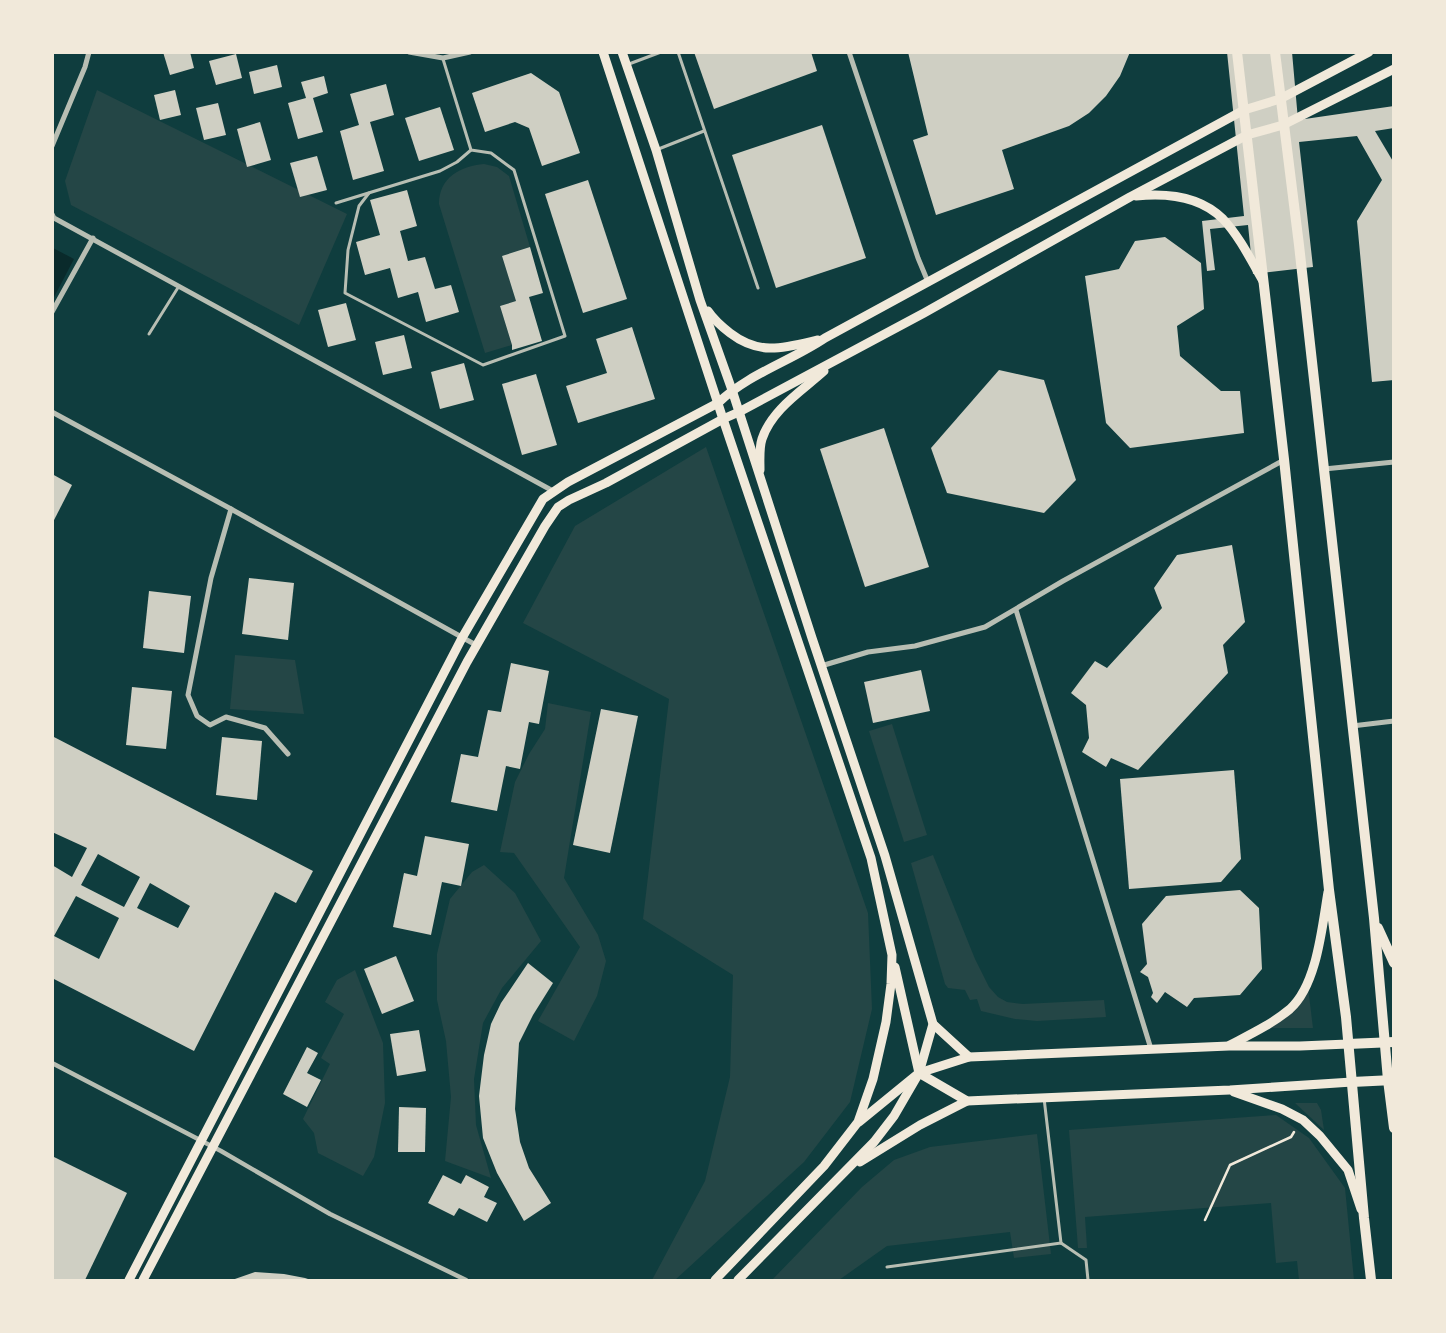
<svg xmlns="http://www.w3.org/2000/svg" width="1446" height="1333" viewBox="0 0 1446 1333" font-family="Poppins,sans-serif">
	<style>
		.green { fill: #244646 }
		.water { fill: #0a2a2b }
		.building { fill: #cfcfc3; fill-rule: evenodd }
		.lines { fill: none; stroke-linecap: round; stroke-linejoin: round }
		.path { stroke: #f1e9da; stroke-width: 2.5 }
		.service { stroke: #b8beb3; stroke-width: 3 }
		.pedestrian { stroke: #b8beb3; stroke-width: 4.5 }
		.minor { stroke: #b8beb3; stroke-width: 5 }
		.secondary { stroke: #f1e9da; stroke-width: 9 }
		.primary { stroke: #f1e9da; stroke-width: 10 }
	</style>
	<rect width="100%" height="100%" fill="#0f3d3e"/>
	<g class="green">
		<polygon points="97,90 347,214 299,325 71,205 65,181"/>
		<path d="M484 164 497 167 509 176 530 247 502 256 516 301 500 306 512 345 485 353 439 204C439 178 460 166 484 164Z"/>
		<polygon points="706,447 868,913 872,1009 850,1102 804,1162 675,1280 652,1280 705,1181 730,1077 733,975 643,919 669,699 523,623 575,526"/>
		<polygon points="235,655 295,660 304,714 230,709"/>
		<polygon points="548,703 591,712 564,878 598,935 606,961 597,996 574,1041 538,1021 580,947 514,853 500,852 515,782 529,754 545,729"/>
		<polygon points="892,724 927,835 904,842 869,731"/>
		<polygon points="933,855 975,959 989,987 998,997 1007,1002 1023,1004 1104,1000 1106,1017 1037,1021 1015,1019 981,1011 977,999 970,1000 965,990 948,988 945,984 911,863"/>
		<polygon points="484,865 515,893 541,941 502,988 483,1023 474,1079 476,1125 491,1178 445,1161 451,1097 446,1041 437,1000 437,954 450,899 472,872"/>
		<polygon points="355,970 383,1043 385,1103 374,1157 363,1176 318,1153 314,1133 303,1119 330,1064 321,1058 344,1014 325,1002 337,980"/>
		<polygon points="1308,987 1313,1028 1263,1028"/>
		<polygon points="1295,1103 1317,1103 1321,1110 1324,1130"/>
		<polygon points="1276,1115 1309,1138 1345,1188 1354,1280 1299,1280 1297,1261 1276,1263 1271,1203 1085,1217 1087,1248 1078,1248 1069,1130"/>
		<polygon points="1037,1134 1051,1254 1014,1258 1010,1232 887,1246 839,1280 772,1280 862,1187 894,1160 930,1147"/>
	</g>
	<polygon class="water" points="53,248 74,259 53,299"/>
	<g class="building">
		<polygon points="163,52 190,52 194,68 170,75"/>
		<polygon points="694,52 811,52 817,71 714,109"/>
		<polygon points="908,52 1130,52 1120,76 1106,96 1089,113 1069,126 1002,150 1014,189 936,215 913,140 928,135"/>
		<polygon points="1227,52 1292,52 1298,120 1394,106 1394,128 1375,131 1394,163 1394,380 1372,382 1357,221 1382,180 1357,136 1299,142 1313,267 1253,274 1248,225 1210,229 1215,270 1207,271 1202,221 1244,216"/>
		<polygon points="236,54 242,78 216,85 209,61"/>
		<polygon points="277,65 282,87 254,94 249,72"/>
		<polygon points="531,73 559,92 580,153 542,166 529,128 515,122 485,132 472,93"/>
		<polygon points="324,76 328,93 313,98 323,132 298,139 288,103 306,98 301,82"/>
		<polygon points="386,84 394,115 370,122 384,171 353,180 340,131 359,125 350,94"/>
		<polygon points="175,90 181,115 160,120 154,95"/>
		<polygon points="218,103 226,135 204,140 196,108"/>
		<polygon points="440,107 454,150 419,161 405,118"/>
		<polygon points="260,122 271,160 247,167 237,129"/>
		<polygon points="822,125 866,258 776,288 732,155"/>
		<polygon points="317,156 327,190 300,197 290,163"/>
		<polygon points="588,180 627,299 583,313 545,194"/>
		<polygon points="407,190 417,226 400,231 408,261 425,257 435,289 451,285 459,312 426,322 418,292 398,298 390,268 365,275 356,242 380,235 370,200"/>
		<polygon points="1165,237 1201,263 1204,309 1177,326 1180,356 1221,391 1240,391 1244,433 1130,448 1106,423 1085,276 1119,269 1135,241"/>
		<polygon points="530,247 543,293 529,297 542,341 512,350 512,345 500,306 516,301 502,256"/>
		<polygon points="346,303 356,340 328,347 318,310"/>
		<polygon points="632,327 655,399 578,423 566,386 607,373 596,339"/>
		<polygon points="404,335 412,368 383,375 375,342"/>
		<polygon points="464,363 474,400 440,409 431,372"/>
		<polygon points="999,370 1044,380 1076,480 1044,513 947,493 931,448"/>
		<polygon points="536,374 557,445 522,455 502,384"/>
		<polygon points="884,428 929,567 865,587 820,449"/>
		<polygon points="52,474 72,485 52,524"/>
		<polygon points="1232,545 1245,622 1223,645 1228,673 1138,770 1111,758 1106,767 1082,752 1089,738 1086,705 1071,693 1095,661 1107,668 1162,608 1154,588 1177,555"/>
		<polygon points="249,578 294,583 288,640 242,634"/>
		<polygon points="149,591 191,596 184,653 143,648"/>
		<polygon points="511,663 549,671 539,724 529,722 520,769 506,766 497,811 451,802 461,754 478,757 488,710 501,712"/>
		<polygon points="921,670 930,711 873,723 864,682"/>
		<polygon points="132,687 172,691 166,749 126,745"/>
		<polygon points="601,709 638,716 610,853 573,845"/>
		<path d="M52 736 313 871 296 903 275 892 194 1051 52 978V865L72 877 87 848 52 832ZM98 854 140 877 124 907 81 885ZM150 883 190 906 178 928 137 908ZM76 896 119 918 99 959 54 936Z"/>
		<polygon points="222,737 262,741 257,800 216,795"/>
		<polygon points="1234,770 1241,859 1221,882 1129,889 1120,779"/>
		<polygon points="425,836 469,844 461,886 442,882 431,935 393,927 404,873 417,876"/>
		<polygon points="1240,890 1259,908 1262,969 1240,995 1194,998 1187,1007 1165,992 1157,1003 1151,997 1153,993 1148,977 1140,972 1147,964 1142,924 1166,896"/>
		<polygon points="396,956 414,1001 382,1014 364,969"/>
		<polygon points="528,963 553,983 533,1015 519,1043 515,1109 520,1142 529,1168 551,1203 524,1221 497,1173 483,1138 479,1096 484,1055 491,1024 501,1003"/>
		<polygon points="419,1030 426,1071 397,1076 390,1034"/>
		<polygon points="307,1047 318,1053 307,1073 321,1080 307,1107 283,1094"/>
		<polygon points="399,1107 426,1108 425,1152 398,1152"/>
		<polygon points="52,1156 127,1193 85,1280 52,1280"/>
		<polygon points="443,1175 461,1184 466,1175 489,1187 484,1197 497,1203 487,1222 459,1208 454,1216 428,1203"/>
		<polygon points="255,1272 284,1274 305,1278 311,1280 232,1280"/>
	</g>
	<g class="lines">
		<g class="path">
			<polyline points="52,53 53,52"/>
			<polyline points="1205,1220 1230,1165 1291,1137 1294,1132"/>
		</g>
		<g class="service">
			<polyline points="678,52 758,288"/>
			<polyline points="629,64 661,52"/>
			<polyline points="656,150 704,131"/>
			<polyline points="369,193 359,206 348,250 345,293 483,365 565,336 514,170 491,153 471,150 443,59"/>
			<polyline points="336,203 440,171 457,162 471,150"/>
			<polyline points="149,334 179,286"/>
			<polyline points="1044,1098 1061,1243"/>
			<polyline points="887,1267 1061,1243 1086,1260 1088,1280"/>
		</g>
		<polyline class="pedestrian" points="52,1063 221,1151 330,1214 466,1280"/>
		<g class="minor">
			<polyline points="409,52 443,58 470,52"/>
			<polyline points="849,52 918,258 928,282"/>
			<polyline points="52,146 85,67 89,52"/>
			<polyline points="52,214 54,218 553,491"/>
			<polyline points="52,312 93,238"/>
			<polyline points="52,412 231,509 476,645"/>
			<polyline points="1324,469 1394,462"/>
			<polyline points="231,509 211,578 188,695 197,716 210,725 226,717 265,728 288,754"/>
			<polyline points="1016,610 1151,1049"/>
			<polyline points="821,666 868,652 915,646 985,627 1063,581 1284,460"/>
			<polyline points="1352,726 1394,721"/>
		</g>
		<g class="secondary">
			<polyline points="603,52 723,419 871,858 892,955 891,984 886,1022 873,1079 858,1122 824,1166 715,1280"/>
			<polyline points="622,52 656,150 700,300 732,390 812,638 885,856 933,1024 919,1073 894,1116 874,1142 738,1280"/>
			<path d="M1136 196C1165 193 1200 196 1223 219 1239 236 1251 260 1263 281"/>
			<path d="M708 311C714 320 721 326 730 333 760 356 784 348 818 340"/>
			<path d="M760 470C760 460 759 448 762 439 772 409 802 391 824 371"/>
			<polyline points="895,967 919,1073 967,1101 1230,1090 1352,1082"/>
			<polyline points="933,1024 969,1057"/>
			<path d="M1230 1045C1251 1034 1272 1024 1290 1009 1317 985 1322 927 1328 892"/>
			<polyline points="1234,1092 1282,1109 1303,1120 1320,1136 1348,1170 1361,1209"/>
			<polyline points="859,1122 919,1073 969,1057 1229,1046 1300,1046 1348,1044"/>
			<polyline points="860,1162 920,1125 967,1101"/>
			<path d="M129 1280 462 638 543 499 568 482 718 403C748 374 791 361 825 338L1244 110 1280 99 1369 52"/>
			<polyline points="143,1280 467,662 545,526 558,507 569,500 606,483 723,419 739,412 924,313 1130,197 1247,135 1283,125 1394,69"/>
		</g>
		<g class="primary">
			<polyline points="1237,52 1284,459 1329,890 1346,1017 1364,1218 1371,1280"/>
			<polyline points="1275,52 1299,245 1374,918 1388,1080 1394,1128"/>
			<polyline points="1378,928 1394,963"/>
			<polyline points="1348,1044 1394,1042"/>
			<polyline points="1352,1082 1393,1080"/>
		</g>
	</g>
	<rect width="1446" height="1333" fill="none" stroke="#f1e9da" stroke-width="108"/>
</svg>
